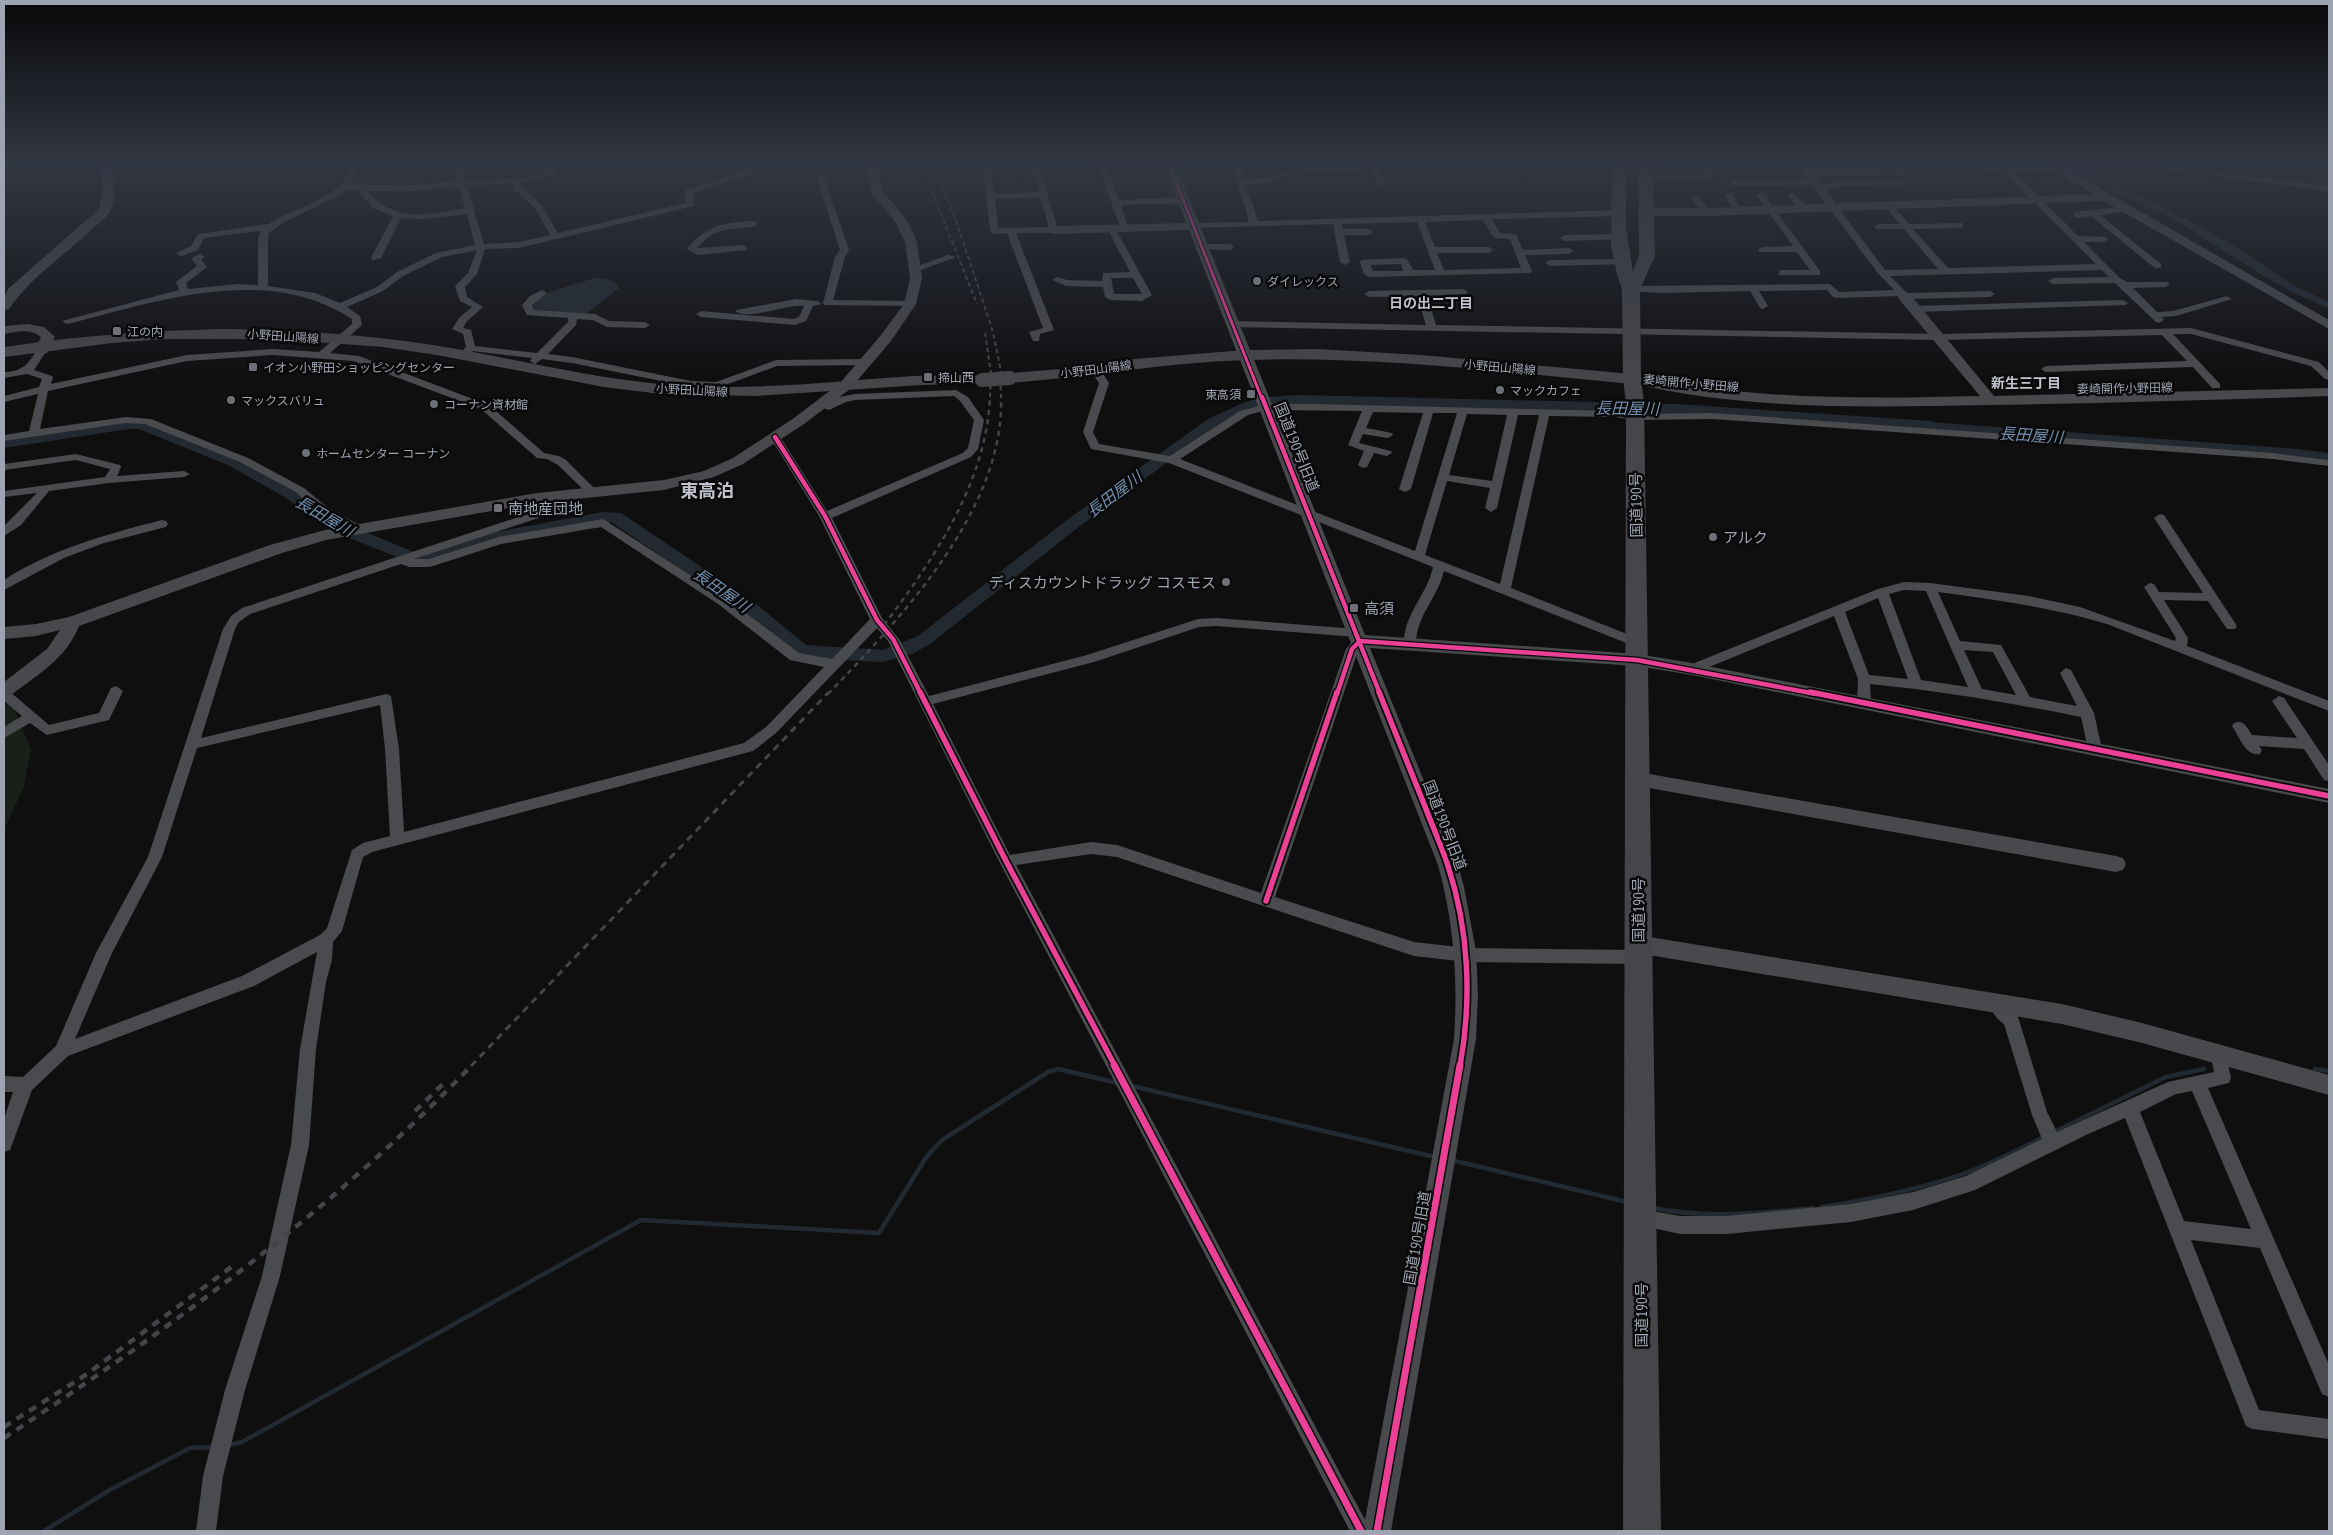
<svg xmlns="http://www.w3.org/2000/svg" width="2333" height="1535" viewBox="0 0 2333 1535" font-family="'PT Sans Narrow','Noto Sans JP',sans-serif">
	<style>
		.green { fill: #19201a }
		.water { fill: #232931 }
		.lines { fill: none; stroke-linecap: round; stroke-linejoin: round }
		.stream { stroke: #232931; stroke-width: 4.5 }
		.river { fill: #232931; fill-rule: evenodd }
		.street { fill: #4a4b4f; fill-rule: evenodd }
		.secondary { fill: #48494c; fill-rule: evenodd }
		.primary { fill: #46464a; fill-rule: evenodd }
		.highway { fill: #46464a; fill-rule: evenodd }
		.rail-far3 { stroke: #444549; stroke-width: 2; stroke-dasharray: 4.5 3; stroke-linecap: butt }
		.rail-far2 { stroke: #444549; stroke-width: 2.5; stroke-dasharray: 5 4.5; stroke-linecap: butt }
		.rail-far1 { stroke: #444549; stroke-width: 3; stroke-dasharray: 7 5.5; stroke-linecap: butt }
		.rail { stroke: #444549; stroke-width: 4.5; stroke-dasharray: 8 7; stroke-linecap: butt }
		.primary-bridge { stroke: #46464a; stroke-width: 14 }
		.cycleway-far3-casing { stroke: #0a0a0b; stroke-width: 5 }
		.cycleway-far2-casing { stroke: #0a0a0b; stroke-width: 7 }
		.cycleway-far1-casing { stroke: #0a0a0b; stroke-width: 9 }
		.cycleway-casing { stroke: #0a0a0b; stroke-width: 10 }
		.cycleway-far3 { stroke: #ea4096; stroke-width: 3 }
		.cycleway-far2 { stroke: #ea4096; stroke-width: 4.5 }
		.cycleway-far1 { stroke: #ea4096; stroke-width: 5.5 }
		.cycleway { stroke: #ea4096; stroke-width: 7 }
		.poi-dot { fill: #6d7079; stroke: #0a0a0b; stroke-width: 2 }
		.labels { text-anchor: middle; dominant-baseline: central; stroke-width: 5; stroke-linejoin: round; paint-order: stroke }
		.far-poi-label { font-size: 12px; fill: #9fa4b2; stroke: #0a0a0b; text-anchor: start }
		.far-street-label { font-size: 12px; fill: #9fa4b2; stroke: #0a0a0b }
		.far-neighbourhood-label { font-size: 14px; font-weight: bold; fill: #c0c3ce; stroke: #0a0a0b }
		.street-label { font-size: 15px; fill: #9fa4b2; stroke: #0a0a0b }
		.poi-label { font-size: 15px; fill: #9fa4b2; stroke: #0a0a0b; text-anchor: start }
		.water-label { font-size: 16px; font-style: italic; fill: #7490af; stroke: #0a0a0b }
		.quarter-label { font-size: 18px; font-weight: bold; fill: #c0c3ce; stroke: #0a0a0b }
	</style>
	<rect width="100%" height="100%" fill="#0f0f10"/>
	<polygon class="green" points="4,704 14,708 31,750 24,786 4,830"/>
	<g class="water">
		<path d="M2058 164H2069L2158 204 2240 249 2296 287 2329 302V308C2272 287 2224 248 2171 218 2134 198 2093 185 2058 164Z"/>
		<path d="M595 278C604 278 615 280 619 288L586 314 535 312 532 302 543 294Z"/>
		<polygon points="1902,420 2297,449 2329,453 2329,460 2274,454 1907,428"/>
	</g>
	<g class="lines">
		<g class="stream">
			<polyline points="2315,1069 2329,1071"/>
			<polyline points="1132,1086 1435,1157"/>
			<polyline points="2054,1132 2166,1077 2204,1069"/>
			<polyline points="1451,1160 1627,1202"/>
			<path d="M1822 1207C1872 1199 1923 1189 1971 1171 1996 1161 2020 1149 2044 1137"/>
			<path d="M1653 1208C1706 1219 1759 1213 1813 1208"/>
			<polyline points="229,1445 242,1442 641,1220 879,1233 927,1156 942,1140 1048,1072 1058,1069 1118,1083"/>
			<polyline points="44,1531 108,1491 190,1448 213,1447"/>
		</g>
		<polygon class="river" points="1300,395 1677,404 1931,421 1936,423 1939,426 1936,429 1931,431 1677,414 1300,405 1256,408 1219,425 1080,526 930,644 912,654 883,662 818,659 794,655 743,611 611,522 489,544 428,565 414,564 337,533 281,495 230,466 139,429 129,429 4,448 4,438 129,419 147,422 242,460 293,487 349,525 416,553 427,553 486,534 603,512 621,513 755,603 806,645 883,650 918,636 1068,519 1208,419 1245,402 1265,397"/>
		<g class="street">
			<path d="M353 164H361L351 184 399 186 458 181 455 171 456 164H464L463 171 466 181H470L526 178 547 171 546 164H554L556 169 554 175 522 183 521 186 541 205 558 233 686 203 684 191 740 172 744 169 741 164H749L753 169 746 176 692 194 694 206 519 248 485 249 477 274 465 287 467 297 483 307 466 322 463 328 471 330 475 346 537 353 568 322V318L527 315 522 305 530 296 542 290 547 293 532 305 534 310 595 314 609 321 645 322 650 325 645 328 607 327 593 320 577 319 576 325 548 354 572 357 691 381 716 382 776 360 864 359 869 362 864 365 777 366 709 391 704 388 691 387 572 363 542 359 535 364 530 361 532 358 473 351 468 356H460L459 354 466 347 463 334 452 329 459 318 472 307 460 301 455 286 468 273 477 250 442 257 403 276 383 291 347 307 360 316 362 325 330 353 359 356 489 405 544 453 559 456 566 460 598 492 596 494H588L558 465 547 459 537 458 481 409 353 361 273 355 187 361 48 391 40 429 126 417 151 419 248 458 304 488 327 507 361 526 363 529 361 532 357 533 319 513 296 492 240 462 145 424 126 423 4 441V435L29 431 38 394 4 402V396L39 387 42 379 27 374 4 378V372C23 372 29 363 38 348L42 347 47 350 34 370 52 376 53 378 51 384 187 355 273 349 319 352 352 324V319C266 263 158 301 67 324L62 321 179 290 176 282 197 266 191 258 200 254 205 257 201 259 207 267 186 283 188 289 238 284 258 285V239L261 231 204 238 198 250 181 256 176 253 191 246 198 234 269 224 276 219C302 206 345 196 353 164ZM513 183 514 189 535 208 550 235 519 242 484 244 467 186ZM459 186 465 209C427 213 396 225 368 191H410ZM347 189 358 190 373 208 393 216 371 258 373 260 381 258 401 218 423 219 467 214 475 245 436 253 397 272 377 287 340 303 315 293 268 286V234L282 223 342 194Z"/>
			<path d="M983 164H991L994 194 1039 192 1031 164H1039L1058 230 1054 233H1016L1054 330 1040 334 1039 341H1033L1029 332 1043 328 1007 233 994 234 990 231ZM1040 197 1049 227 998 228 995 199Z"/>
			<polygon points="1086,164 1173,165 1174,167 1170,169 1107,167 1119,200 1184,197 1188,200 1184,203 1121,205 1128,228 1121,230 1099,167"/>
			<path d="M1232 164H1240L1245 179 1268 178 1293 169 1377 164 1385 185 1378 187 1371 170 1294 173 1269 183 1246 184 1258 221 1619 210 1623 213 1619 216 1492 219 1500 233 1516 234 1523 250 1569 248 1574 251 1569 254 1525 255 1532 271 1530 273 1369 277 1364 274 1360 262 1362 260 1404 258 1407 259 1413 270H1435L1417 222 1342 224 1343 229H1369L1373 232 1369 235H1344L1350 262 1345 265 1340 262 1333 224 1191 228V224L1194 223 1249 222ZM1483 220 1494 238 1510 239 1521 268 1444 270 1437 253H1489L1493 250 1489 247H1435L1425 222ZM1401 264 1403 271H1373L1370 265Z"/>
			<path d="M1797 164H1805L1811 171 2059 167 2060 169 2056 171 2014 172 2078 236 2107 237V241L2104 242H2084L2120 278 2127 282H2168L2170 284 2165 287 2133 288 2157 312 2173 311 2227 296 2232 299 2176 316 2162 317 2164 320 2159 323 2156 322 2115 283 2053 284 2048 281 2053 278 2109 277 2102 270 1890 276 1907 293 1990 291 1995 294 1990 297 1904 299 1899 296 1836 298 1833 297 1827 290 1759 291 1768 306 1763 309 1760 308 1750 291 1662 293 1628 291V287L1631 286 1830 284 1839 292 1894 290 1877 272 1812 185 1734 186 1730 183 1734 180H1808ZM2005 173 2096 264 1948 268 1913 229 1960 228 1963 227V223L1909 224 1891 203 1888 202 1884 205 1900 224H1879L1875 227 1876 229H1904L1938 269 1885 270 1825 190 1843 186 1900 185 1904 182 1903 180 1841 181 1821 185 1814 176Z"/>
			<polygon points="2071,164 2159,165 2329,186 2329,191 2159,169 2089,170"/>
			<polygon points="1703,167 1709,167 1715,176 1714,178 1656,179 1641,176 1645,174 1705,174 1702,169"/>
			<polygon points="818,177 825,179 849,250 845,257 833,300 910,301 913,302 913,306 825,305 823,303 835,257 840,250 817,179"/>
			<polygon points="1760,192 1763,193 1820,271 1820,275 1779,275 1779,271 1782,270 1810,270 1797,252 1759,252 1758,250 1762,247 1793,246 1756,195"/>
			<polygon points="1792,192 1806,206 1806,210 1800,210 1789,197 1788,195"/>
			<polygon points="1729,193 1732,194 1742,210 1741,212 1734,210 1725,196"/>
			<polygon points="1692,195 1698,195 1710,212 1709,214 1703,214 1691,197"/>
			<polygon points="2126,206 2129,207 2129,211 2100,215 2161,264 2161,268 2155,268 2091,216 2077,218 2073,215 2077,212"/>
			<path d="M753 221 756 222V226C730 231 717 225 697 248L743 245 747 248 746 250 698 255 687 249C704 226 725 222 753 221Z"/>
			<path d="M1111 225 1115 228 1152 295 1142 301 1110 300 1105 297 1103 287 1066 286 1052 280 1057 277 1067 280 1102 281 1103 273 1130 272 1107 228ZM1111 278H1133L1142 294H1114Z"/>
			<polygon points="1619,234 1623,237 1622,239 1564,241 1560,238 1564,235"/>
			<polygon points="1203,244 1230,244 1234,247 1230,250 1200,249 1199,247"/>
			<polygon points="948,255 956,257 918,271 910,269"/>
			<polygon points="1622,259 1625,260 1625,264 1550,266 1545,263 1550,260"/>
			<polygon points="1463,289 1468,292 1466,294 1427,296 1436,325 1939,334 2191,328 2319,362 2329,372 2329,380 2325,379 2311,366 2191,334 2173,334 2220,384 2220,388 2212,388 2193,367 2046,372 2041,369 2046,366 2187,361 2162,335 1939,340 1234,327 1229,324 1234,321 1426,325 1417,296 1369,297 1364,294 1369,291"/>
			<path d="M796 299 817 301 822 304 813 306 806 321 795 325 701 317 696 314 701 311 794 319 799 317 804 306C786 304 748 321 735 311 738 309 787 301 796 299Z"/>
			<polygon points="2123,300 2128,303 2126,305 1914,312 1909,309 1914,306"/>
			<path d="M1095 367 1099 368 1109 383 1093 432 1099 444 1170 456 1240 411 1267 404H1314L1615 411 1635 414 1712 413 2273 453 2329 460V466L2273 459 1712 419 1635 420 1615 417 1549 416 1511 588 1642 640 1644 643 1642 646H1634L1444 571C1438 597 1416 616 1416 644L1410 648 1404 644C1403 615 1427 595 1433 567L1169 463 1091 449 1083 432 1099 383 1090 370ZM1267 410 1362 411 1348 445 1364 451 1358 465 1363 468 1367 467 1374 453 1387 456 1392 453 1391 451 1359 443 1363 434 1388 438 1393 435 1392 433 1366 428 1373 412 1423 413 1399 489 1405 492 1411 489 1433 413H1457L1415 551 1180 459 1248 415ZM1467 414 1507 415 1492 481 1449 475ZM1518 415H1539L1500 584 1425 555 1447 481 1490 488 1485 508 1491 512 1497 508Z"/>
			<path d="M956 390 968 397 984 420 978 449 971 457 832 518 882 618 899 639 929 696 1087 655 1198 619 1216 618 1357 629 1363 633 1357 637 1216 626 1199 627 1094 662 933 704 1010 855 1091 842 1117 845 1261 893 1346 649 1356 638 1360 637 1366 641 1358 651 1275 897 1414 942 1467 948 1638 950 1643 952 1646 957 1643 962 1638 964 1467 962 1414 956 1117 857 1091 854 1016 865 1371 1531H1350L1001 865 888 641 877 628 776 733 753 751 372 852 363 857 342 931 333 942 332 960 326 982 316 1049 309 1145 280 1276 245 1390 223 1476 216 1531H196L203 1476 225 1390 262 1276 291 1145 300 1049 317 952 254 986 68 1056 32 1090 10 1150 4 1152V1119L13 1092H4V1076L23 1077 56 1046 96 953 148 857 223 629 231 616 242 608 555 505 556 501 554 495 560 492 564 493 568 501 563 510 414 559H429L499 537 603 519 726 598 799 653 832 659 870 619 819 516 770 437 775 434 779 435 827 511 963 453 968 448 974 420 960 401 954 396 855 400 846 402 829 410 817 406V402L828 403 839 397 855 394ZM601 527 718 604 790 660 824 667 766 727 744 743 404 832 399 749 391 696 386 694 201 738 235 629 239 622 250 614 401 564 409 567H430L501 544ZM380 705 385 749 390 836 363 843 352 850 327 928 320 935 242 976 75 1039 112 953 162 857 197 748Z"/>
			<polygon points="76,454 120,465 121,467 117,476 184,471 190,474 184,477 109,483 49,491 21,525 4,536 4,526 37,493 4,497 4,491 105,477 110,469 76,460 4,470 4,464"/>
			<path d="M2160 514 2164 515 2237 626 2235 629H2227L2208 601 2164 600 2188 638 2187 646 2329 701V711L2107 624C2051 607 1996 600 1938 592L1960 641 2001 645 2030 697 2077 706 2060 673 2066 668 2071 670 2094 713 2102 749 2100 753H2090L2088 749 2081 717C2011 703 1941 691 1870 684L1871 703 1869 706H1859L1857 703 1858 679 1834 616 1697 672H1687L1686 669 1687 666 1878 589 1904 582 1930 583 2029 596 2080 607 2175 641 2176 638 2144 587 2150 583 2154 584 2159 592 2203 593 2154 518ZM1904 590 1926 591 1968 687 1921 680 1889 594ZM1878 598 1908 679 1869 675 1845 612ZM1964 650 1993 652 2016 695 1982 689Z"/>
			<path d="M162 520 166 521 168 524 166 527 104 543 64 558 4 590V580C52 549 107 534 162 520Z"/>
			<polygon points="116,686 123,691 109,720 47,735 30,723 4,738 4,727 22,716 4,701 4,689 9,691 49,725 99,713 111,688"/>
			<path d="M2279 696 2284 698 2329 765V781L2324 780 2304 749 2259 746 2262 750 2260 754C2247 757 2240 739 2234 729L2232 726 2234 723C2244 719 2247 728 2252 735L2297 738 2272 701Z"/>
			<path d="M1999 995 2005 997 2009 1010 2017 1015 2019 1020 2047 1112 2057 1132 2168 1082 2214 1072 2211 1056 2213 1051 2219 1049 2225 1051 2231 1078 2229 1083 2208 1088 2329 1365V1397L2322 1394 2260 1248 2191 1240 2259 1410 2329 1419V1439L2253 1429 2246 1426 2125 1118 2088 1134 1975 1190 1913 1210 1851 1222 1727 1234H1680L1635 1224 1632 1218 1635 1212 1641 1209 1680 1216H1727L1851 1204 1913 1192 1966 1176 2042 1139 2032 1115 2004 1024C1995 1018 1988 1008 1993 997ZM2192 1091 2251 1229 2184 1221 2140 1112 2176 1094Z"/>
		</g>
		<g class="secondary">
			<path d="M91 164H104C116 172 117 199 110 211 106 219 95 226 89 232 62 257 29 279 9 309L4 310V297L9 288 99 209C102 199 105 182 99 172 98 169 93 167 91 164Z"/>
			<path d="M864 164H876L883 191 908 222 917 242 922 278 916 304 891 341 850 389 804 424 743 464 714 477 664 490 537 503 326 540 282 553 79 626C66 659 37 675 10 696L4 697V682L47 649 60 630 36 636 4 639V627L36 624 69 617 270 545 325 530 537 493 664 480 704 471 733 458 794 418 840 383 881 335 904 304 910 278 905 242 896 223 871 192Z"/>
			<path d="M1164 164H1175L1365 635 1637 654 1692 663 2329 789V803L1692 675 1637 666 1370 648 1458 865 1464 887 1476 951 1478 994 1476 1039 1391 1531H1363L1454 1039C1458 979 1454 923 1438 865L1189 230 1054 234 1048 230 1054 226 1186 223Z"/>
			<polygon points="2044,164 2058,164 2329,320 2329,329 2104,201 1706,216 1647,216 1641,212 1647,208 1706,208 2093,194"/>
			<path d="M1904 292 1909 293 1994 396 2329 388V396C2216 400 2102 403 1989 405 1868 407 1745 411 1627 382L1625 379 1632 375C1746 400 1863 399 1980 396L1899 299 1898 296Z"/>
			<path d="M28 324 44 327 55 337 47 353 42 354 35 350 41 337C30 328 17 332 4 334V326Z"/>
			<polygon points="1638,772 2116,856 2123,858 2126,864 2123,870 2116,872 1638,786 1631,784 1629,779 1631,774"/>
			<polygon points="1637,935 2062,1004 2142,1023 2329,1075 2329,1095 2142,1043 2062,1024 1637,953 1630,950 1627,944 1630,938"/>
		</g>
		<g class="primary">
			<path d="M220 329C293 330 366 334 439 346 512 358 584 377 659 384 743 392 828 382 913 376 936 375 959 377 982 375L988 377 990 380 988 383 922 385 756 396 661 394 604 387 437 355 383 347 274 339H166L112 343 4 357V347C76 336 147 331 220 329Z"/>
			<path d="M1318 349 1421 355 1632 374 1638 376 1640 379 1638 382 1632 384C1504 372 1376 356 1247 360 1168 362 1089 377 1010 383L1004 381 1002 378 1004 375 1010 373 1075 368 1134 359 1245 350Z"/>
		</g>
		<polygon class="highway" points="1612,164 1626,164 1626,228 1633,271 1639,256 1638,164 1652,164 1655,256 1640,289 1641,379 1644,403 1661,1531 1623,1531 1626,403 1623,379 1622,289 1617,274 1611,244"/>
		<g class="rail-far3">
			<polyline points="921,164 977,304"/>
			<polyline points="935,164 960,232 993,332 1000,366 1001,399"/>
			<polyline points="985,333 991,373 990,399"/>
		</g>
		<g class="rail-far2">
			<path d="M884 625C934 559 986 483 990 397"/>
			<path d="M828 694C900 619 1005 509 1001 397"/>
		</g>
		<polyline class="rail-far1" points="471,1066 829,692"/>
		<g class="rail">
			<polyline points="415,1111 444,1083"/>
			<polyline points="4,1427 87,1374 234,1265"/>
			<path d="M4 1438C170 1329 334 1209 472 1065"/>
		</g>
		<polyline class="primary-bridge" points="982,380 1010,378"/>
		<defs>
			<polyline id="cycleway-far3" points="1169,164 1262,399"/>
			<g id="cycleway-far2">
				<polyline points="1262,397 1380,694"/>
				<polyline points="775,437 825,516 877,620 893,639 921,694"/>
				<polyline points="1337,694 1352,649 1360,641 1637,660 1816,694"/>
			</g>
			<g id="cycleway-far1">
				<polyline points="920,692 1006,861 1115,1066"/>
				<path d="M1379 692C1395 731 1410 770 1426 809 1433 828 1442 847 1448 866 1469 930 1472 1000 1460 1066"/>
				<polyline points="1810,692 2329,796"/>
				<polyline points="1266,901 1337,692"/>
			</g>
			<g id="cycleway">
				<polyline points="1114,1065 1361,1531"/>
				<polyline points="1377,1531 1460,1065"/>
			</g>
		</defs>
		<use href="#cycleway-far3" class="cycleway-far3-casing"/>
		<use href="#cycleway-far2" class="cycleway-far2-casing"/>
		<use href="#cycleway-far1" class="cycleway-far1-casing"/>
		<use href="#cycleway" class="cycleway-casing"/>
		<use href="#cycleway-far3" class="cycleway-far3"/>
		<use href="#cycleway-far2" class="cycleway-far2"/>
		<use href="#cycleway-far1" class="cycleway-far1"/>
		<use href="#cycleway" class="cycleway"/>
	</g>
	<linearGradient id="sky" x2="0" y2="1"><stop stop-color="#080809"/><stop offset="0.43" stop-color="#313742"/><stop offset="1" stop-color="#313742" stop-opacity="0"/></linearGradient>
	<rect width="2333" height="379" fill="url(#sky)"/>
	<g class="poi-dot">
		<circle cx="1257" cy="281" r="5"/>
		<rect x="112" y="326" width="10" height="10" rx="2.5"/>
		<rect x="248" y="362" width="10" height="10" rx="2.5"/>
		<rect x="923" y="372" width="10" height="10" rx="2.5"/>
		<circle cx="1500" cy="390" r="5"/>
		<rect x="1246" y="389" width="10" height="10" rx="2.5"/>
		<circle cx="231" cy="400" r="5"/>
		<circle cx="434" cy="404" r="5"/>
		<circle cx="306" cy="453" r="5"/>
		<rect x="493" y="503" width="10" height="10" rx="2.5"/>
		<circle cx="1713" cy="537" r="5"/>
		<circle cx="1226" cy="582" r="5"/>
		<rect x="1349" y="603" width="10" height="10" rx="2.5"/>
	</g>
	<g class="labels">
		<g class="far-poi-label">
			<text x="1267" y="281">ダイレックス</text>
			<text x="127" y="331">江の内</text>
			<text x="263" y="367">イオン小野田ショッピングセンター</text>
			<text x="938" y="377">揥山西</text>
			<text x="1510" y="390">マックカフェ</text>
			<text x="1241" y="394" text-anchor="end">東高須</text>
			<text x="241" y="400">マックスバリュ</text>
			<text x="444" y="404">コーナン資材館</text>
			<text x="316" y="453">ホームセンター コーナン</text>
		</g>
		<g class="far-street-label">
			<text transform="translate(283 336) rotate(4)">小野田山陽線</text>
			<text transform="translate(1500 367) rotate(5)">小野田山陽線</text>
			<text transform="translate(1096 369) rotate(-7)">小野田山陽線</text>
			<text transform="translate(1691 383) rotate(5)">妻崎開作小野田線</text>
			<text transform="translate(2125 388) rotate(-1)">妻崎開作小野田線</text>
			<text transform="translate(692 390) rotate(3)">小野田山陽線</text>
		</g>
		<g class="far-neighbourhood-label">
			<text x="1431" y="303">日の出二丁目</text>
			<text x="2026" y="383">新生三丁目</text>
		</g>
		<g class="street-label">
			<text transform="translate(1297 447) rotate(68)">国道190号旧道</text>
			<text transform="translate(1636 505) rotate(-91)">国道190号</text>
			<text transform="translate(1445 825) rotate(69)">国道190号旧道</text>
			<text transform="translate(1638 910) rotate(-90)">国道190号</text>
			<text transform="translate(1417 1238) rotate(-80)">国道190号旧道</text>
			<text transform="translate(1641 1315) rotate(-90)">国道190号</text>
		</g>
		<g class="poi-label">
			<text x="508" y="508">南地産団地</text>
			<text x="1723" y="537">アルク</text>
			<text x="1216" y="582" text-anchor="end">ディスカウントドラッグ コスモス</text>
			<text x="1364" y="608">高須</text>
		</g>
		<g class="water-label">
			<text transform="translate(1627 408) rotate(1)">長田屋川</text>
			<text transform="translate(2031 435) rotate(4)">長田屋川</text>
			<text transform="translate(1114 494) rotate(-37)">長田屋川</text>
			<text transform="translate(325 516) rotate(30)">長田屋川</text>
			<text transform="translate(722 590) rotate(35)">長田屋川</text>
		</g>
		<g class="quarter-label">
			<text x="707" y="490">東高泊</text>
		</g>
	</g>
	<rect width="2333" height="1535" fill="none" stroke="#9fa4b2" stroke-width="10"/>
</svg>
